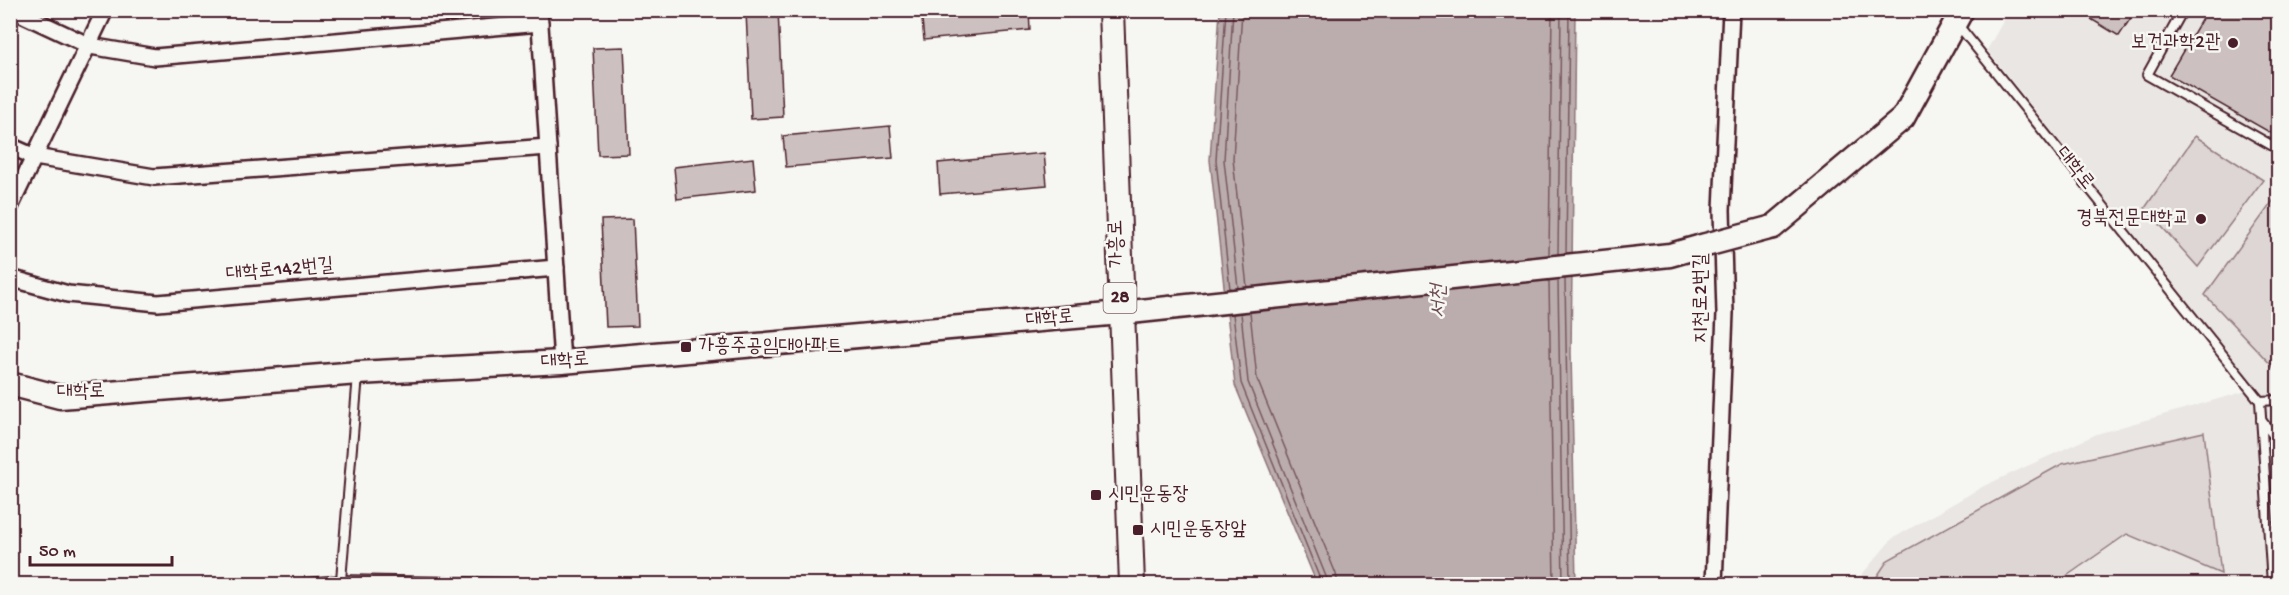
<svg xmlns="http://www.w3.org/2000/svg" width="2289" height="595" viewBox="0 0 2289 595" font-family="'Gochi Hand','Poor Story',sans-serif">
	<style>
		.built { fill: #e9e6e3 }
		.green { fill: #ddd6d5; stroke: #947a80; stroke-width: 1.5 }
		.water { fill: #bbadae; stroke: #8e747a; stroke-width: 1.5 }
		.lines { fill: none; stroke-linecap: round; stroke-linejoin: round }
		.shore { stroke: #77585f; stroke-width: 1.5 }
		.building { fill: #ccc1c0; stroke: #4a1f2b; stroke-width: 1.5 }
		.lane-casing { stroke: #4a1f2b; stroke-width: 12 }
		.street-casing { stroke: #4a1f2b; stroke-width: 20 }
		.secondary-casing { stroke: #4a1f2b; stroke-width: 27 }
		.primary-casing { stroke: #4a1f2b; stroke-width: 28 }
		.lane { stroke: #f6f6f2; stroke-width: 8 }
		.street { stroke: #f6f6f2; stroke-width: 15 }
		.secondary { stroke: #f6f6f2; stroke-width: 22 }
		.primary { stroke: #f6f6f2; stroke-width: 24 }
		.secondary-bridge-casing { stroke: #4a1f2b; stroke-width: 27; stroke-linecap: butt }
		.secondary-bridge { stroke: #f6f6f2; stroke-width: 22 }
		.poi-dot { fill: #4a1f2b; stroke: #f6f6f2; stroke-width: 2 }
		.labels { text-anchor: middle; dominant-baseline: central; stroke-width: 5; stroke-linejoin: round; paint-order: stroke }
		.shield { fill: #f6f6f2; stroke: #7e6067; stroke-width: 1.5 }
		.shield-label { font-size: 18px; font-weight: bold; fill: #4a1f2b }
		.poi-label { font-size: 20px; fill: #4a1f2b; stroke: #f6f6f2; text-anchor: start }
		.street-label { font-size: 20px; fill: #4a1f2b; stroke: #f6f6f2 }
		.water-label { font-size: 21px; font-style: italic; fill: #6c4a52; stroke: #f6f6f2 }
	</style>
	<rect width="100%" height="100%" fill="#f6f6f2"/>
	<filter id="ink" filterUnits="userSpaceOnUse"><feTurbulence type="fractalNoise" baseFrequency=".0167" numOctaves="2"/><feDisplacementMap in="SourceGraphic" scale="12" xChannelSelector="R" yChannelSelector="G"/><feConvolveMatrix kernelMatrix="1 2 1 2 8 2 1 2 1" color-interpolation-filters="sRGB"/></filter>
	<g filter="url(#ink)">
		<polygon class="built" points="2009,11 2278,11 2278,584 1854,584 1892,539 1984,486 2097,434 2257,388 1987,50"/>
		<g class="green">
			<polygon points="2195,136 2263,180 2198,267 2145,208"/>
			<polygon points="2278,194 2278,368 2277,371 2205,295"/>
			<polygon points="2204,432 2221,574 2127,534 2055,584 1872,584 1888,560 2062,464"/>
		</g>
		<polygon class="water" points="1220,11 1575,11 1571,353 1576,584 1317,584 1235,385 1210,160"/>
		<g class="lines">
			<g class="shore">
				<polyline points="1226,10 1216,160 1230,289"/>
				<polyline points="1233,10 1224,160 1238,288"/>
				<polyline points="1242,10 1233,159 1247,287"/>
				<polyline points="1566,253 1569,10"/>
				<polyline points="1558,254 1561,10"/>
				<polyline points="1549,255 1552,10"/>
				<polyline points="1565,279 1570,584"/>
				<polyline points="1558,280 1563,584"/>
				<polyline points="1549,281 1554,584"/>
				<polyline points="1250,312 1257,379 1336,574 1338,584"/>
				<polyline points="1241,313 1248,382 1329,584"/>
				<polyline points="1233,314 1241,383 1322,584"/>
			</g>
		</g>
		<g class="building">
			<polygon points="778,10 783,117 751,119 746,12"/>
			<polygon points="921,10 1029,10 1030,30 924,40"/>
			<polygon points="2076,10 2136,10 2119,36"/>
			<polygon points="2207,10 2278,10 2278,137 2169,75"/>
			<polygon points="624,47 629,154 598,155 593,48"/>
			<polygon points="890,126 893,158 786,167 783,136"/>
			<polygon points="1044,153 1047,185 940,194 938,163"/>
			<polygon points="753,158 756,190 677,199 674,167"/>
			<polygon points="633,219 638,326 606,327 601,220"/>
		</g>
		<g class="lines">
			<defs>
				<g id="lane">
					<polyline points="2183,10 2147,75 2278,149"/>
					<polyline points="1958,25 2260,401"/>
					<polyline points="2260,401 2272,584"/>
					<polyline points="2260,401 2278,400"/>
					<polyline points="2261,420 2278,441"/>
					<polyline points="341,580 358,375"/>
					<polyline points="295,584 341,580 551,584"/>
				</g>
				<g id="street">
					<polyline points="13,10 90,46 155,57 540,23"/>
					<polyline points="539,10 562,362"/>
					<polyline points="10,146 35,157 154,177 548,147"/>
					<polyline points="10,207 105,10"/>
					<polyline points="10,278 68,294 158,303 556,268"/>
					<polyline points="1714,584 1725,313 1722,210 1731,10"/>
				</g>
				<g id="secondary">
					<polyline points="1773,227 1903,118 1962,10"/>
					<polyline points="10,384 60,397 358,373 562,362 1121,313 1670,255 1702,246"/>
				</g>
				<polyline id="primary" points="1111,10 1132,584"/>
			</defs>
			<use href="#lane" class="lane-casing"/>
			<use href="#street" class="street-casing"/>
			<use href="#secondary" class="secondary-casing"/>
			<use href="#primary" class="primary-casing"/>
			<use href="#lane" class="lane"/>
			<use href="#street" class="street"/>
			<use href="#secondary" class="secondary"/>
			<use href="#primary" class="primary"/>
			<defs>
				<polyline id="secondary-bridge" points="1702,246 1773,227"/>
			</defs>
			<use href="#secondary-bridge" class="secondary-bridge-casing"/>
			<use href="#secondary-bridge" class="secondary-bridge"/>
		</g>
	</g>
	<g class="poi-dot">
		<circle cx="2233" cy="43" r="6"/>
		<circle cx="2201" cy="219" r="6"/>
		<rect x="680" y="341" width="12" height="12" rx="3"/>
		<rect x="1090" y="489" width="12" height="12" rx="3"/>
		<rect x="1132" y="524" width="12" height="12" rx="3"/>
	</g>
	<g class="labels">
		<rect class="shield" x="1103.5" y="283" width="33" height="30" rx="4.5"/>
		<g class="shield-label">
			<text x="1120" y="298">28</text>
		</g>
		<g class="poi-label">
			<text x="2221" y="43" text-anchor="end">보건과학2관</text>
			<text x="2189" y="219" text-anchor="end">경북전문대학교</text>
			<text x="698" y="347">가흥주공임대아파트</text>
			<text x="1108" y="495">시민운동장</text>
			<text x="1150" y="530">시민운동장앞</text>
		</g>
		<g class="street-label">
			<text transform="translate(2074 169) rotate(51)">대학로</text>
			<text transform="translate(1118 244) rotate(-92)">가흥로</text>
			<text transform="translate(280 271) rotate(-5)">대학로142번길</text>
			<text transform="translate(1702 298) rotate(-90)">지천로2번길</text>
			<text transform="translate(1050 320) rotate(-5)">대학로</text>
			<text transform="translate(565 362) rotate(-4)">대학로</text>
			<text transform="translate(81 393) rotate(-1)">대학로</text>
		</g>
		<g class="water-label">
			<text transform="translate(1440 301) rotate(-90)">서천</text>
		</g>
	</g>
	<rect width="2289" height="595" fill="none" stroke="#f6f6f2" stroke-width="36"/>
	<rect x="18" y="18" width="2253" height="559" fill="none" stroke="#4a1f2b" stroke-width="2" filter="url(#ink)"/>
	<path d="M30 556v9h142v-9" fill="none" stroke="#4a1f2b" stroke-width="3"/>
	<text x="39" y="556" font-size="18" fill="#4a1f2b" stroke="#f6f6f2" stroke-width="4.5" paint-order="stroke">50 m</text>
</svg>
